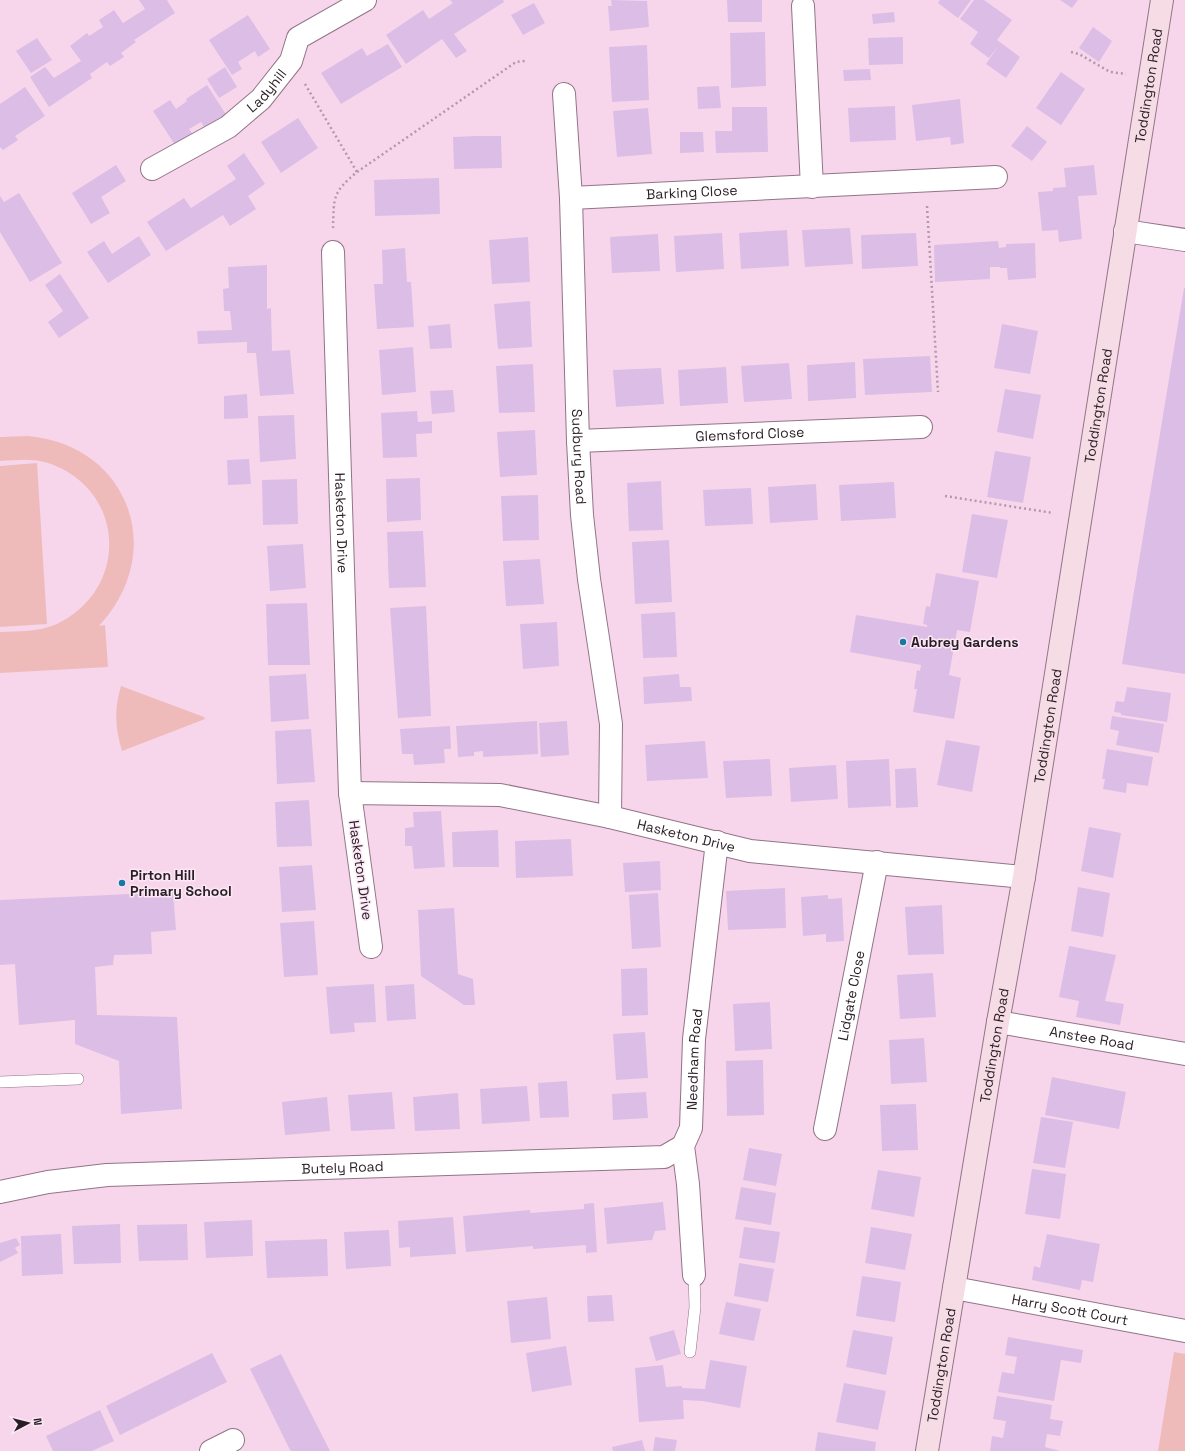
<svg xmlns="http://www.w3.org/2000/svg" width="1185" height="1451" viewBox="0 0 1185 1451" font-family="'Space Grotesk',sans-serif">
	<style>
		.green { fill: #efbbba }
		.building { fill: #dcbde6 }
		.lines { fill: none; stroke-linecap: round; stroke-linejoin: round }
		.service-casing { stroke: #927488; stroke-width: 12 }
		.minor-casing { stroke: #927488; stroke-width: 24 }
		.secondary-casing { stroke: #927488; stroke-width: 24 }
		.path { stroke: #b298aa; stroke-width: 2.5; stroke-dasharray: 2 3; stroke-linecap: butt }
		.service { stroke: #fff; stroke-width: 11 }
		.minor { stroke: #fff; stroke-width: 22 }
		.secondary { stroke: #f6dce5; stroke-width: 22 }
		.poi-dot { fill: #1879a5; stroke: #fce7f5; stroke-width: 1.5 }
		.labels { text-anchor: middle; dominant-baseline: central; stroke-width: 3; stroke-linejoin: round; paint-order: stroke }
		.street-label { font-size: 14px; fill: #2a1e26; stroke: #fce7f5 }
		.poi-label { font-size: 14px; font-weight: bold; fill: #2a1e26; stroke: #fce7f5; text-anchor: start }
	</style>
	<rect width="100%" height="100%" fill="#f7d6ec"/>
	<g class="green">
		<path d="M28 436C129 445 168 552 99 626L105 625 108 667 0 673V632C19 631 39 632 57 624 130 589 126 489 48 463 33 458 16 460 0 461V437Z"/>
		<polygon points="37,463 47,624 0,627 0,466"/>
		<path d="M121 686 204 717 205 719 122 751C115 728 114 709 121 686Z"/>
		<polygon points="1174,1352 1185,1354 1185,1451 1158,1451"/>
	</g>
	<g class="building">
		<polygon points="139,0 167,0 175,13 134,40 136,42 121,53 124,57 110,66 107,62 90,74 92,78 49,107 30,77 45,67 54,78 81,61 70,46 87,33 89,36 103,27 99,20 114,10 123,23 145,9"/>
		<polygon points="450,0 503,0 504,2 454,34 467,51 456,58 442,39 406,64 386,35 423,10 429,19 453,3"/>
		<polygon points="611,0 647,1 649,27 610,31 608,6 612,6"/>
		<polygon points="727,0 762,0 762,22 728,22"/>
		<polygon points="940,0 971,0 958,18 938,3"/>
		<polygon points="974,0 984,0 1012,20 997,40 1020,57 1006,78 986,64 999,45 989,58 970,44 978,32 960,19"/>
		<polygon points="1060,0 1078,0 1072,8"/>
		<polygon points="534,3 545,23 523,35 511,15"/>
		<polygon points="894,12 895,22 873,24 872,14"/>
		<polygon points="248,15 270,49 258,57 255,51 238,62 242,69 232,75 209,40"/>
		<polygon points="1093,27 1112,41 1099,62 1079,48"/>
		<polygon points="765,32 766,86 731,88 730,33"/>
		<polygon points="903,37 903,64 869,65 868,38"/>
		<polygon points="37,38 52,60 31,73 16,51"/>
		<polygon points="388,44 402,67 341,104 321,73 362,48 367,56"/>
		<polygon points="647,45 649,100 612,102 609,47"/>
		<polygon points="225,67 237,87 219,98 207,79"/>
		<polygon points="870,69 871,80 844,81 843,70"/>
		<polygon points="1061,72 1085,89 1061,125 1036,108"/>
		<polygon points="207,85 227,116 206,130 201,122 189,129 194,136 177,148 153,111 170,100 176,109 187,101 186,99"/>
		<polygon points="719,86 721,108 698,109 697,87"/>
		<polygon points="25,87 45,116 15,136 18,140 3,150 0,147 0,104"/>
		<polygon points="960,99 964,143 951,145 950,137 916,141 912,105"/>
		<polygon points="895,106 896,140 850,142 848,108"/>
		<polygon points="732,107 767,107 768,152 716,153 715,131 732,131"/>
		<polygon points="648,108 652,154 617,157 613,111"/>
		<polygon points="298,118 318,148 281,173 261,142"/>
		<polygon points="1027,126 1047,142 1032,161 1011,146"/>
		<polygon points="680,132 703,132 704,152 680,153"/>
		<polygon points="477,136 501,136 502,168 454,169 453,137"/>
		<polygon points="244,153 265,184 248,196 256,209 230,226 223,215 166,251 147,222 184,198 191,208 236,179 227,166"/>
		<polygon points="116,165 126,181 101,197 110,213 91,224 72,193"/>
		<polygon points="1094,165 1097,195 1078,196 1082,239 1059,242 1058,230 1042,231 1038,192 1053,191 1053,188 1066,187 1064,168"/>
		<polygon points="439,178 440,214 375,216 374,180"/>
		<polygon points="19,193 62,263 30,282 0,232 0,196 4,202"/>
		<polygon points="850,228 853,264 805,267 802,230"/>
		<polygon points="787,230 789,266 741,269 739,233"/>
		<polygon points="722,233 724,269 676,272 674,236"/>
		<polygon points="916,233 918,266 862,269 861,235"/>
		<polygon points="658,234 660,271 612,273 610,237"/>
		<polygon points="139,236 151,255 108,283 87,252 104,241 112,254"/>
		<polygon points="528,237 530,282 492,284 489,240"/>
		<polygon points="998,241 999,248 1006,247 1006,244 1035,243 1036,278 1008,280 1007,268 1000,268 1000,267 990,267 990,279 935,282 934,245"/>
		<polygon points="405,248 407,282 411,282 414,327 377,329 374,284 383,284 382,250"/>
		<polygon points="267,265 267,309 271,308 272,351 290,350 294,394 260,396 256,353 247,353 247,342 198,344 197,331 232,330 230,311 224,311 223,289 229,288 228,267"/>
		<polygon points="60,274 89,318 59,338 48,322 63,311 45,285"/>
		<polygon points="1184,288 1185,288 1185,674 1122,664"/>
		<polygon points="530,301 532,347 498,349 494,304"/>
		<polygon points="450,324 452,348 430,349 428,326"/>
		<polygon points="1002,324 1038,331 1030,374 994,368"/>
		<polygon points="413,347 416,392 382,395 379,350"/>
		<polygon points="930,356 932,392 865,395 863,359"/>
		<polygon points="855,362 856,398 808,401 807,365"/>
		<polygon points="789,363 792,399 744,402 741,366"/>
		<polygon points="533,364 535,412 499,413 496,366"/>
		<polygon points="726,367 728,403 680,406 678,370"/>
		<polygon points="661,368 664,404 616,407 613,370"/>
		<polygon points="1005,389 1041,395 1033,439 997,432"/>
		<polygon points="453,390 455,412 432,414 430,391"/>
		<polygon points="247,394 248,418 224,419 224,396"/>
		<polygon points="417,411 418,422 432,421 432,433 416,434 417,457 383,458 381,413"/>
		<polygon points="294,415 296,459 260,462 258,416"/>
		<polygon points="535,430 537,475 500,477 497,432"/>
		<polygon points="995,451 1031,457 1023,503 987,497"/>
		<polygon points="249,459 251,484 228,485 227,460"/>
		<polygon points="420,478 421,520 387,522 386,479"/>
		<polygon points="297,479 298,524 263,525 262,480"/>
		<polygon points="661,481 663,530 629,531 627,483"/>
		<polygon points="894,482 896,518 841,521 839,485"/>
		<polygon points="816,484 818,520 770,523 768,487"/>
		<polygon points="751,488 753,524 705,526 703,490"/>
		<polygon points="538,495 539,540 503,541 501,496"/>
		<polygon points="972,514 1008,520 997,578 962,572"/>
		<polygon points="423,531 426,587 389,588 387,532"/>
		<polygon points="669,540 672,602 635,604 632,542"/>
		<polygon points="303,544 306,588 270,591 267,546"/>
		<polygon points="540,559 544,604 506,606 503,561"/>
		<polygon points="936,573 979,581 970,632 957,630 949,675 961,678 954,719 913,712 917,689 914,689 917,670 920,671 921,665 850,652 856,615 927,627 927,625 923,624 926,606 930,607"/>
		<polygon points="307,603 310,665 268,665 266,604"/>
		<polygon points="426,606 431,716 398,718 390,608"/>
		<polygon points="675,612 677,657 643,658 641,614"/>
		<polygon points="557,622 559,666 523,669 520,624"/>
		<polygon points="306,674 309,719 271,722 269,676"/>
		<polygon points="679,674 680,687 691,687 692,701 644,704 643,677"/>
		<polygon points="1127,687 1171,693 1167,722 1121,715 1121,713 1114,712 1116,701 1124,702"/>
		<polygon points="1112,716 1164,724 1159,753 1116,745 1119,731 1110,729"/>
		<polygon points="537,721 538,754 483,757 483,751 474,752 474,756 458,757 456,726"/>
		<polygon points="567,721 569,755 541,757 539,723"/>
		<polygon points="450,726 451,749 444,749 445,763 414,765 413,754 402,754 400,729"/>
		<polygon points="311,729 315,782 277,784 275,731"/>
		<polygon points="946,740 980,746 972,792 937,785"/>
		<polygon points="705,741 708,778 647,781 645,745"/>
		<polygon points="1107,749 1153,757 1148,786 1127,783 1126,793 1103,789 1105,779 1102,779"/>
		<polygon points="770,759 772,796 726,798 723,761"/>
		<polygon points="889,759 891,806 848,808 846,761"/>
		<polygon points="836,765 838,799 791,802 789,768"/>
		<polygon points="916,768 918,807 896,808 895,769"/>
		<polygon points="309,800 312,846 277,847 275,802"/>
		<polygon points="441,811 445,867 414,869 412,846 405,846 405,828 414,827 413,812"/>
		<polygon points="1089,827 1121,833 1113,878 1081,871"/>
		<polygon points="498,830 499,867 453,867 452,832"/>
		<polygon points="571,839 573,876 516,878 515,841"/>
		<polygon points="660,861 661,890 625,892 623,863"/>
		<polygon points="312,865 316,910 282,912 279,867"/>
		<polygon points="1078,887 1110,893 1103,937 1071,931"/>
		<polygon points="785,888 786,928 728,930 726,891"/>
		<polygon points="173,892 176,930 151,932 152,954 114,955 113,965 95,967 97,1015 177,1017 182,1109 121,1114 119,1061 75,1044 75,1020 19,1025 15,964 0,965 0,900"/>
		<polygon points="658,893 661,947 632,949 629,895"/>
		<polygon points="828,895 828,899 842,898 844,941 826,942 826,934 803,936 801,897"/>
		<polygon points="942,905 944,954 908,955 905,907"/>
		<polygon points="454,908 458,974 473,979 475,1005 464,1005 421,976 418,910"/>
		<polygon points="314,921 318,975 284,977 280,923"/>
		<polygon points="1069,946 1116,955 1105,1001 1124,1004 1120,1025 1076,1017 1079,1001 1059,997"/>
		<polygon points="647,968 648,1015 622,1016 621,969"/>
		<polygon points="933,973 936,1017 900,1019 897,975"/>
		<polygon points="374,984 376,1022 354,1023 355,1032 330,1034 326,987"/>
		<polygon points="414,984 416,1019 387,1021 385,986"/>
		<polygon points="770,1002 772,1049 735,1051 733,1004"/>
		<polygon points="645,1032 648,1078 616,1080 613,1034"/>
		<polygon points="924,1038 927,1082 891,1084 889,1040"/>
		<polygon points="763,1060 764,1115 727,1116 726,1061"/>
		<polygon points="1052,1077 1126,1092 1119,1129 1045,1115"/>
		<polygon points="567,1081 569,1117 540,1118 538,1083"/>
		<polygon points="527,1086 530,1121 482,1124 480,1089"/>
		<polygon points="392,1092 395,1129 351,1131 348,1095"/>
		<polygon points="646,1092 648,1118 613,1120 612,1094"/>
		<polygon points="458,1093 460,1129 415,1131 413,1097"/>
		<polygon points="327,1097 330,1131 285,1135 282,1102"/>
		<polygon points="916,1104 918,1150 882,1151 880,1105"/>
		<polygon points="1041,1117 1073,1122 1065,1168 1033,1163"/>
		<polygon points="749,1148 782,1154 776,1186 743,1180"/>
		<polygon points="1032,1169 1066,1174 1060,1219 1025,1214"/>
		<polygon points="878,1170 921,1177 914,1217 871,1209"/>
		<polygon points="741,1187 776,1193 771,1225 735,1219"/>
		<polygon points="663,1202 666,1230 655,1231 652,1240 607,1244 604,1208"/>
		<polygon points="594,1203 597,1252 586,1253 586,1245 533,1249 533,1246 466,1252 463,1216 530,1210 530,1213 584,1209 584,1204"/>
		<polygon points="453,1217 456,1254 410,1257 410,1247 399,1248 398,1221"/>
		<polygon points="252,1220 253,1256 206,1258 204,1222"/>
		<polygon points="120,1224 121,1263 74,1264 72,1226"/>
		<polygon points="187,1224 188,1260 139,1261 137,1225"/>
		<polygon points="744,1227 780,1232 775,1263 739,1258"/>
		<polygon points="871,1227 912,1234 905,1270 865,1263"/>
		<polygon points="389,1230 391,1266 346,1269 344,1232"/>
		<polygon points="61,1234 63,1274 22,1276 21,1236"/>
		<polygon points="1047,1234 1100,1244 1093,1282 1082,1280 1080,1290 1032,1280 1034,1266 1040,1268"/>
		<polygon points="16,1238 20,1245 15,1248 18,1253 0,1262 0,1243"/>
		<polygon points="327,1239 328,1276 267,1278 265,1241"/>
		<polygon points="739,1263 774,1269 768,1302 734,1296"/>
		<polygon points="862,1276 901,1282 895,1322 856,1316"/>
		<polygon points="612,1295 614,1321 588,1322 587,1296"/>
		<polygon points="547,1297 551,1339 511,1343 507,1301"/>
		<polygon points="726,1302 761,1309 754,1341 719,1334"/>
		<polygon points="674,1330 681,1354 656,1361 649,1337"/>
		<polygon points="853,1330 893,1337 886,1375 846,1367"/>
		<polygon points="1008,1337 1083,1350 1081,1363 1061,1360 1054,1401 998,1392 1002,1372 1014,1374 1015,1368 1017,1357 1005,1355"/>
		<polygon points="566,1346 572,1385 532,1392 526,1353"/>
		<polygon points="212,1353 227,1382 120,1435 106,1406"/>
		<polygon points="281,1354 294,1380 330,1451 291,1451 289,1448 250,1369"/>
		<polygon points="710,1360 747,1366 740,1408 703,1401 683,1400 684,1419 639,1422 635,1368 663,1365 666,1387 682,1386 682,1388 705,1389"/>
		<polygon points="844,1383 886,1391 878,1430 836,1422"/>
		<polygon points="997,1396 1052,1405 1050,1419 1063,1421 1060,1436 1047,1434 1045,1447 1060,1451 990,1451 992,1436 1003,1438 1006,1421 993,1419"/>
		<polygon points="100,1410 114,1441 92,1451 53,1451 46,1436"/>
		<polygon points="818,1432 876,1442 875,1451 815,1451"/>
		<polygon points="655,1437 677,1440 675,1451 653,1451"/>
		<polygon points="642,1440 645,1451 613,1451 612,1447"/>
	</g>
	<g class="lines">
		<defs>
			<g id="service">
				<polyline points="0,1082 78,1079"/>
				<polyline points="690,1352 695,1307 694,1275"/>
			</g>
			<g id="minor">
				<polyline points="803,6 812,187"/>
				<path id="s1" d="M564 94 571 198 578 441 582 515 589 579 611 724 610 817"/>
				<path id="s2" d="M152 169 228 127 261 99 291 61 298 38 365 0"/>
				<path id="s3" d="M571 198 996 177"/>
				<polyline points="1125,231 1185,240"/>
				<path id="s4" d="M333 252 350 793"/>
				<path id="s5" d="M578 441 921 427"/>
				<path id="s6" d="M371 947 350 793 500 795 610 817 750 851 1024 877"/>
				<path id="s7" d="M998 1022 1185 1054"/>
				<path id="s8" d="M825 1129 877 862"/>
				<path id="s9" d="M0 1192 48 1182 107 1175 664 1157 683 1146"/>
				<path id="s10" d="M694 1275 688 1184 683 1146 691 1128 694 1039 717 842"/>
				<path id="s11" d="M954 1288 1185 1331"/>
				<polyline points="211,1451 233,1440"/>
			</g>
			<g id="secondary">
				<path id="s12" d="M927 1451 998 1022 1024 877 1162 0"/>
			</g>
		</defs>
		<use href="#service" class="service-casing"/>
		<use href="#minor" class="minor-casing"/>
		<use href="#secondary" class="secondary-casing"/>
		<g class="path">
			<polyline points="1071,52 1079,54 1110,72 1126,74"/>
			<path d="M305 84 357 172C332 193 334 197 333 228"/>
			<polyline points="357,172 516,62 525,61"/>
			<polyline points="927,206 938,392"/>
			<polyline points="945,496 1053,513"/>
		</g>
		<use href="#service" class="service"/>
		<use href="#minor" class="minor"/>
		<use href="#secondary" class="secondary"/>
	</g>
	<g class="poi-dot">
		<circle cx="903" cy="642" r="4"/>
		<circle cx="122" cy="883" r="4"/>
	</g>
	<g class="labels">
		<g class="street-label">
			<text stroke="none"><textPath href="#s12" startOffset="1383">Toddington Road</textPath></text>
			<text stroke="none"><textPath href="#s2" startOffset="140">Ladyhill</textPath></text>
			<text stroke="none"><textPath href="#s3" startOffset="121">Barking Close</textPath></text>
			<text stroke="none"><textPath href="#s12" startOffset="1059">Toddington Road</textPath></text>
			<text stroke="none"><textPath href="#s5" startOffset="172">Glemsford Close</textPath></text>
			<text stroke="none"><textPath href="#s1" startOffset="363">Sudbury Road</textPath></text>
			<text stroke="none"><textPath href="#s4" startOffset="271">Hasketon Drive</textPath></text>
			<text stroke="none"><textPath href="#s12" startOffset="735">Toddington Road</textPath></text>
			<text stroke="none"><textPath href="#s6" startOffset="496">Hasketon Drive</textPath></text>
			<text transform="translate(361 870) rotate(82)">Hasketon Drive</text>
			<text stroke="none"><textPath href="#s8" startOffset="136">Lidgate Close</textPath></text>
			<text stroke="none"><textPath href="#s7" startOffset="95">Anstee Road</textPath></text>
			<text stroke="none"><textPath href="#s12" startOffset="411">Toddington Road</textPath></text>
			<text stroke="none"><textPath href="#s10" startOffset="218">Needham Road</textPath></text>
			<text stroke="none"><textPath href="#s9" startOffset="344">Butely Road</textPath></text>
			<text stroke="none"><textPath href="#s11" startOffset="118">Harry Scott Court</textPath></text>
			<text stroke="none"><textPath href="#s12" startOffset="87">Toddington Road</textPath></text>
		</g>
		<g class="poi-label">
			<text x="911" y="642">Aubrey Gardens</text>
			<text x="130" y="875">Pirton Hill<tspan x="130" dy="16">Primary School</tspan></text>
		</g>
	</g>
	<g transform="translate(28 1423) rotate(83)" stroke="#fce7f5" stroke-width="3" paint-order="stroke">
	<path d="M0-3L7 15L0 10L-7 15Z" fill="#2a1e26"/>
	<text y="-6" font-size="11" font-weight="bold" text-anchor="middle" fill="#2a1e26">N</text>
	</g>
</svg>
